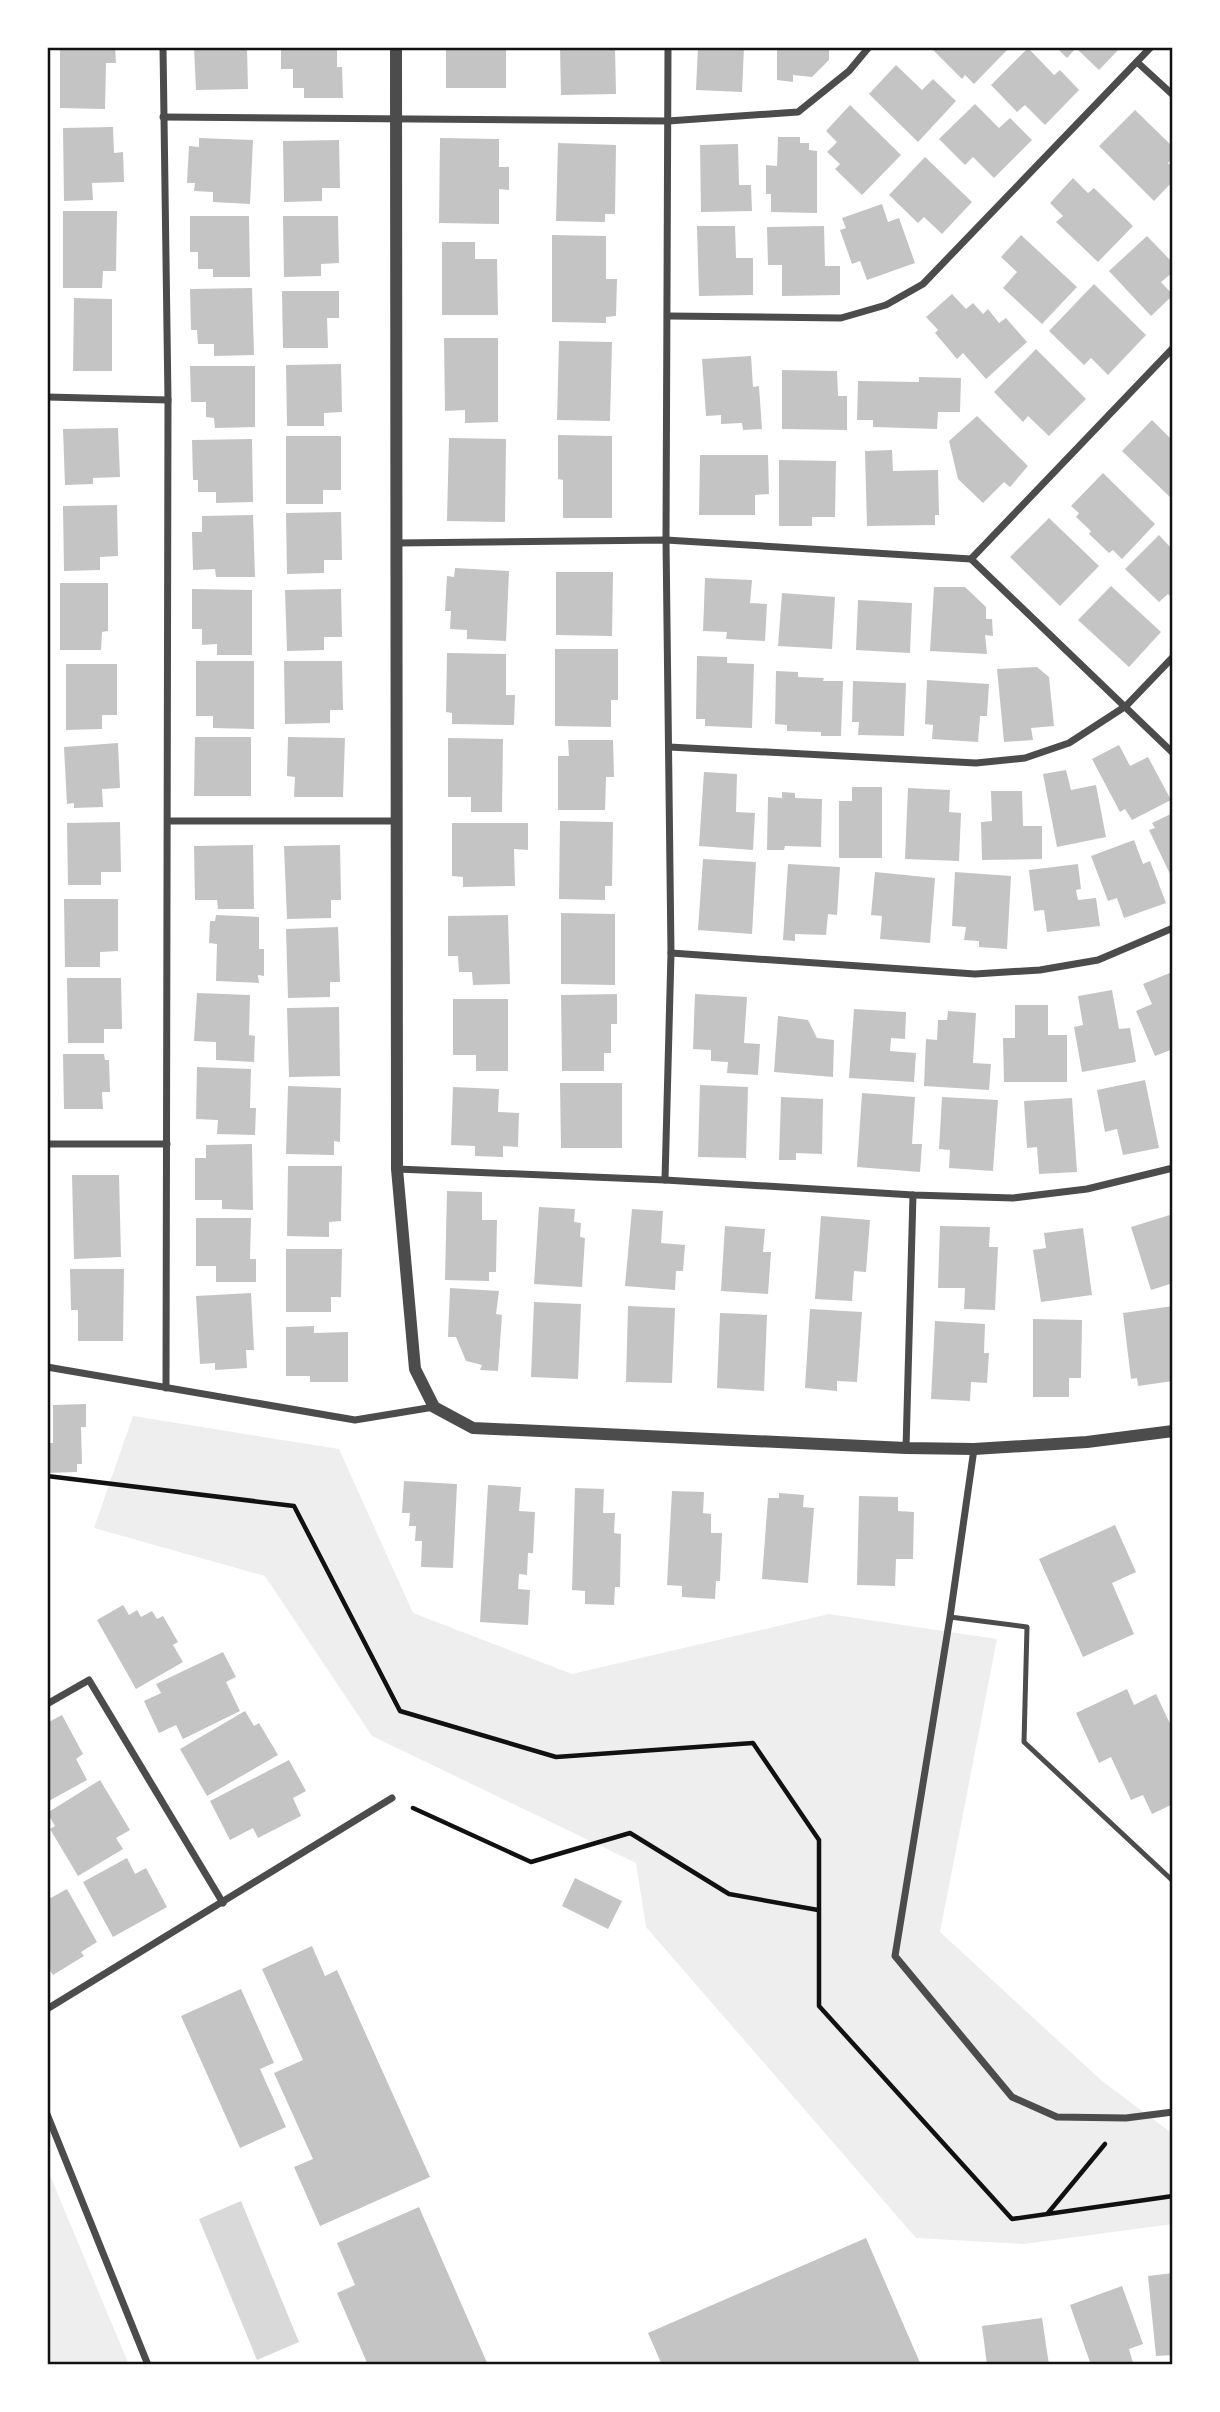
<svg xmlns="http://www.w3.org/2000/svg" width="1220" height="2412" viewBox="0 0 1220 2412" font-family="'Sofia Sans Condensed',sans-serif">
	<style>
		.green { fill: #eee }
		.water { fill: #d9d9d9 }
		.building { fill: #c4c4c4 }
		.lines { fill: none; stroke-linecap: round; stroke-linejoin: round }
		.path { stroke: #111; stroke-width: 4.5 }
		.service { stroke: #4c4c4c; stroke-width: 5 }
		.minor { stroke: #4c4c4c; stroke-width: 7 }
		.tertiary { stroke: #4c4c4c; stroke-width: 12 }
		.neatline { fill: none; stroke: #111; stroke-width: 2.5 }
	</style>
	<rect width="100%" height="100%" fill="#fff"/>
	<g class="green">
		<polygon points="133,1416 339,1449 413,1613 572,1674 829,1614 997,1639 940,1932 1102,2081 1169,2131 1173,2131 1173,2224 1024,2244 916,2238 646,1927 636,1863 372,1736 265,1576 94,1528"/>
		<polygon points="49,2173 129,2365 47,2365"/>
	</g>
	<polygon class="water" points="241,2201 299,2342 257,2360 199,2219"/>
	<g class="building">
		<polygon points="60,47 115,47 116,63 106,63 105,109 60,108"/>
		<polygon points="194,47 247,47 248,89 196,90"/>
		<polygon points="281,47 337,47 337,67 342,67 343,98 304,98 304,88 293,88 293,69 281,69"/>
		<rect x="446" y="47" width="60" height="41"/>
		<polygon points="560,47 615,47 616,94 561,95"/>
		<polygon points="698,47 744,47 742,92 696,90"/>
		<polygon points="777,47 829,47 829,60 812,77 793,75 793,82 777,80"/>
		<polygon points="930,47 1010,47 974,84 965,75 962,79"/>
		<polygon points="1056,47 1121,47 1099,70 1076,48 1067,58"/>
		<polygon points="1028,48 1054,75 1060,70 1079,90 1045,125 1025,105 1017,112 991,85"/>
		<polygon points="896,65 922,90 933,79 956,101 918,142 869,94"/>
		<polygon points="975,104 999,128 1010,118 1032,140 994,178 973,157 965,165 939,139"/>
		<polygon points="850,105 901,155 862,195 835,169 840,164 827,152 837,142 826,131"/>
		<polygon points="1135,110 1173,147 1173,157 1168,163 1173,168 1173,181 1154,201 1099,146"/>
		<polygon points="113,127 114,153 123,152 124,182 92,183 93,200 64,201 63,128"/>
		<polygon points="778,137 800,137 800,143 809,143 809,150 817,151 817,213 771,212 771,194 766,194 766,165 777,166"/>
		<polygon points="199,138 253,140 250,204 213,202 213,192 194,191 195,183 187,183 189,146 199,147"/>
		<polygon points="440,138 499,139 499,167 509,167 509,190 499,189 499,224 439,223"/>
		<polygon points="339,140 340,188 322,188 322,201 284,202 283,141"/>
		<polygon points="558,143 616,145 615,214 605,214 605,222 556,221"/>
		<polygon points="738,144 739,185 751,185 752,211 701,212 700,145"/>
		<polygon points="925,157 972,202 942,234 924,217 918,223 889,195"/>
		<polygon points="1073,178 1088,193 1094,188 1133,226 1098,262 1056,222 1063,216 1050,203"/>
		<polygon points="882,204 888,222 899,218 915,263 867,280 860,261 852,264 840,230 846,228 842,218"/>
		<polygon points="63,211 117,211 116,271 103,271 102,288 63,288"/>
		<polygon points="190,216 249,216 250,277 213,277 213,269 198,269 198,252 190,252"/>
		<polygon points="283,216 338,216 339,263 321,264 321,276 284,277"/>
		<polygon points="697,226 735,226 736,258 753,258 753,295 699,296"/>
		<polygon points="824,226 825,266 840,266 840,295 782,296 782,265 768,265 767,227"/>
		<polygon points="552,235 606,236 606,279 617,279 616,316 606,317 606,323 552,322"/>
		<polygon points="1021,235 1077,287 1042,324 1003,288 1017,272 1001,257"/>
		<polygon points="1147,236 1173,263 1173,272 1161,282 1173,295 1151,316 1109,271"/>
		<polygon points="442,242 475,242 475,259 497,259 498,315 442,315"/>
		<polygon points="1094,284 1146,335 1108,375 1091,358 1084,365 1049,331"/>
		<polygon points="252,288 254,355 214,356 214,344 198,344 197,330 191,330 190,289"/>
		<polygon points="282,291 339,291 339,318 327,318 328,348 283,348"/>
		<polygon points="952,294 966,309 973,303 983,314 988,309 999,323 1006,318 1027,342 986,379 963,353 957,359 935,333 938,330 926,317"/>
		<polygon points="74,298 112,299 112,371 73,371"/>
		<polygon points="444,338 498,338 498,422 465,423 465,410 445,411"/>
		<polygon points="559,341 612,342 610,421 557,420"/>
		<polygon points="1036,349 1086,399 1049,436 1028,416 1023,422 994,392"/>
		<polygon points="751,356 753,387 759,386 762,429 743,430 742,423 721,424 721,415 706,416 702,359"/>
		<polygon points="341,364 342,412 324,413 324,426 287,426 286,365"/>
		<polygon points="190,366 255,366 255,427 215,428 214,418 206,417 206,402 191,402"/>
		<polygon points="782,370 837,371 838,396 847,396 847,430 782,429"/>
		<polygon points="919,377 961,378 960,412 938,412 937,429 873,427 873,420 857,420 858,381 919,382"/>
		<polygon points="977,416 1028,466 1010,487 1004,482 983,503 958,479 949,441"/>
		<polygon points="1152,420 1173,441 1173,500 1122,451"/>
		<polygon points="118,428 120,477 93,478 93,484 65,485 63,429"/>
		<polygon points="558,435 612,436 612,518 563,518 563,480 558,479"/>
		<polygon points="286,436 341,436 341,490 323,490 323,504 286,504"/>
		<polygon points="449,438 506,439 505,522 447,521"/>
		<polygon points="252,439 253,502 216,503 216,492 198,492 198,480 193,480 192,440"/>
		<polygon points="892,450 893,471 938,470 939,515 935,515 935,525 867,526 865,451"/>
		<polygon points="700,455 768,455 769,494 755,495 755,515 699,515"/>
		<polygon points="779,460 836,461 835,517 812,517 812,526 779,526"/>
		<polygon points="1103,473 1155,524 1122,559 1113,550 1109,553 1089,534 1091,531 1076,517 1079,513 1071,506"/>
		<polygon points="117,505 118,556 100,557 100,570 64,571 63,506"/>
		<polygon points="341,512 342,560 324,560 324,573 287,574 286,513"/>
		<polygon points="253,515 255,577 216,577 215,569 193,570 192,532 202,532 202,516"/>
		<polygon points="1049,518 1099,566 1060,606 1010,557"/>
		<polygon points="1159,535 1171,548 1173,546 1173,599 1168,594 1159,602 1125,569"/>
		<polygon points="455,568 509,571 506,641 467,639 467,630 450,629 451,611 445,611 447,576 454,577"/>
		<polygon points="556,572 613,572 612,636 556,635"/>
		<polygon points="705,578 752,580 750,603 767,604 765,641 726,639 727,632 703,631"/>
		<polygon points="60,583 108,583 108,631 102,632 101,650 60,650"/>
		<polygon points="1111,586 1161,632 1129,667 1078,620"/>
		<polygon points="934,587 965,587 986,607 986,619 992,619 993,636 985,635 987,654 930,651"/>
		<polygon points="192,589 252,590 252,655 217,655 217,644 202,645 202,629 192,629"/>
		<polygon points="341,589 342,637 324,637 324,650 287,651 285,590"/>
		<polygon points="782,593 835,597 832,649 778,646"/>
		<polygon points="858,600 912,603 910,653 856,650"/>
		<polygon points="555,649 618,649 618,700 611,700 611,727 555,726"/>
		<polygon points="447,653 506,654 506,695 515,695 514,725 452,724 452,713 446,712"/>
		<polygon points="697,656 727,657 727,663 754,664 752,728 705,726 705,719 696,719"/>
		<polygon points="196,661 254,661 254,729 213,728 213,716 196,716"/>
		<polygon points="284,661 342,661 343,710 330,710 330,723 285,724"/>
		<polygon points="66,664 117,664 117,715 102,715 102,729 66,730"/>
		<polygon points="1037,667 1049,677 1054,726 1031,728 1033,740 1004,742 997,669"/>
		<polygon points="776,671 798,672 798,677 824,678 823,681 843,681 841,736 821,736 821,732 787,731 787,725 775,724"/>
		<polygon points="927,680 989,684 987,716 980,716 978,742 932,739 933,725 925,724"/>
		<polygon points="853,681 906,683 904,736 858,735 859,722 852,722"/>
		<polygon points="195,737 251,737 251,796 194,796"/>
		<polygon points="288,737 345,738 343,797 294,797 295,777 287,776"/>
		<polygon points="448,738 503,739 502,812 471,812 471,797 448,797"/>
		<polygon points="568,740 613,740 614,777 606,777 605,810 558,810 558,756 569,756"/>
		<polygon points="118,743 120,788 102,789 103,807 74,808 74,803 67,804 64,747"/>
		<polygon points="1119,745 1130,766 1148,757 1171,800 1132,820 1125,809 1120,812 1092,759"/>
		<polygon points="1066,770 1071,790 1096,785 1106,837 1057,847 1043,774"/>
		<polygon points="704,772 737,774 736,812 755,813 753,850 699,846"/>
		<polygon points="852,787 882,787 882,858 839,858 839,801 852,801"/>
		<polygon points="908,788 950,790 949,812 961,813 959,861 905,859"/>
		<polygon points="991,791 1022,791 1023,826 1042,826 1042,859 982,860 981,822 992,821"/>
		<polygon points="782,792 795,793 795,798 822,799 821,847 785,846 784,850 767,850 768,797 782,798"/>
		<polygon points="1173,813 1173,872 1170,874 1149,830 1155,828 1152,823"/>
		<polygon points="560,821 613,822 612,886 605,886 605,900 559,899"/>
		<polygon points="120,822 121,872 101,872 101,885 68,885 67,823"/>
		<polygon points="452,823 528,823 528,850 514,849 515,886 463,887 463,877 452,876"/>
		<polygon points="1134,840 1143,864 1150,861 1166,903 1124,918 1117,898 1108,901 1091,856"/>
		<polygon points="253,845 254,909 218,909 217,900 195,900 194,846"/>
		<polygon points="340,845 341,900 331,900 331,918 287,919 284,846"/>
		<polygon points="703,859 756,862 752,934 698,930"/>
		<polygon points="788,864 840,867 837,915 828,914 826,935 795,934 795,941 783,940"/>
		<polygon points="1078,864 1081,889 1076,890 1078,900 1096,898 1100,926 1047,932 1044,910 1034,911 1029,870"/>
		<polygon points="875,872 935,878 930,943 880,939 882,916 871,915"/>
		<polygon points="955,872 1011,876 1007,949 979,947 979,941 964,940 966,927 952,926"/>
		<polygon points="64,899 118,899 118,951 100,952 100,967 65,967"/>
		<polygon points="561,913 615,914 615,985 561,984"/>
		<polygon points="216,915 259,917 259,949 264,949 264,976 258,975 259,983 216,981 217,944 209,943 210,921 215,921"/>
		<polygon points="508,915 510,984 473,985 472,972 459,972 458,956 448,956 448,916"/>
		<polygon points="338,927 340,982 330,982 330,997 288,998 286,929"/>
		<polygon points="1172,972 1173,1049 1155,1056 1136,1011 1152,1004 1143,984"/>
		<polygon points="67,978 121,978 122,1029 104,1029 104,1043 68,1043"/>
		<polygon points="1112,990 1119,1029 1130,1028 1136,1062 1082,1072 1074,1027 1083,1025 1078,996"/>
		<polygon points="197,993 250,995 249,1035 255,1036 254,1062 216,1060 216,1042 194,1041"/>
		<polygon points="617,994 617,1024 611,1024 611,1053 604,1053 604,1071 562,1071 561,995"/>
		<polygon points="695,994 747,997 744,1043 760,1044 758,1075 727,1073 728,1062 711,1061 711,1050 693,1049"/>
		<polygon points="453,999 508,999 508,1071 476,1071 476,1055 453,1055"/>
		<polygon points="1015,1005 1048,1005 1048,1035 1067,1035 1067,1082 1004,1082 1003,1038 1015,1038"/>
		<polygon points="339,1007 340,1076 289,1077 287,1008"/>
		<polygon points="854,1009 906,1012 905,1039 891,1038 890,1051 916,1053 914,1082 849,1078"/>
		<polygon points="948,1011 976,1013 973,1063 991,1064 989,1090 924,1086 926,1039 937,1040 938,1020 947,1020"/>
		<polygon points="778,1016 808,1020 817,1038 834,1040 833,1077 774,1072"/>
		<polygon points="63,1054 104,1054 105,1060 109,1060 110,1092 102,1092 103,1109 64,1109"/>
		<polygon points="197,1067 251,1069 250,1108 256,1108 255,1135 217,1134 218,1120 196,1119"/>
		<polygon points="1145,1080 1159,1148 1123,1155 1117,1129 1105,1132 1097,1090"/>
		<polygon points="560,1083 622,1083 622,1148 561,1148"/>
		<polygon points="700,1085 748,1087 746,1158 698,1157"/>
		<polygon points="288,1086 341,1088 340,1142 334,1141 334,1155 286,1154"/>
		<polygon points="453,1087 499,1089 498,1112 519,1113 518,1147 503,1146 503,1157 475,1156 475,1146 451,1145"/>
		<polygon points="862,1093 915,1097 912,1144 922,1144 920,1172 857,1167"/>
		<polygon points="781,1097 823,1099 822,1154 796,1153 796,1160 779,1160"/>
		<polygon points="942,1097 998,1100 993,1171 949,1168 950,1150 939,1149"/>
		<polygon points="1072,1098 1077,1172 1039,1174 1037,1147 1027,1148 1024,1101"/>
		<polygon points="252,1144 253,1210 222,1209 222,1200 195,1200 195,1158 206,1158 206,1145"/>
		<polygon points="288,1166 342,1166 341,1221 329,1222 329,1237 287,1236"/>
		<polygon points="72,1175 119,1175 121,1257 74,1259"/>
		<polygon points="447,1191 482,1192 482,1220 497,1220 496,1272 489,1272 489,1281 445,1280"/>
		<polygon points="539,1207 575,1209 574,1222 581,1223 580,1237 585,1238 582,1287 534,1284"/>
		<polygon points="632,1209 663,1211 661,1243 685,1245 683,1271 676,1271 675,1290 625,1286"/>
		<polygon points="1173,1214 1173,1283 1151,1290 1131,1227"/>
		<polygon points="821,1216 870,1220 866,1272 854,1271 852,1301 815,1299"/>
		<polygon points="196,1218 251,1218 250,1259 256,1259 256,1282 216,1282 216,1266 196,1266"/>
		<polygon points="725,1226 765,1229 763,1252 771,1252 768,1294 721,1291"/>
		<polygon points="940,1226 990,1227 989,1247 998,1247 995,1310 964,1309 965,1288 938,1288"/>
		<polygon points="1083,1228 1092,1295 1041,1302 1033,1250 1046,1248 1044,1233"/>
		<polygon points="286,1249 342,1249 341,1297 331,1297 331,1312 286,1312"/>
		<polygon points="70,1269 124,1269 123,1341 78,1341 78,1310 71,1310"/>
		<polygon points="450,1288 499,1291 496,1314 502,1315 498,1371 480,1370 482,1365 466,1361 456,1337 448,1337"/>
		<polygon points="251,1293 254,1350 246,1350 247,1368 215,1370 215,1363 200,1364 196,1296"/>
		<polygon points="534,1302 581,1304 578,1379 531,1377"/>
		<polygon points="628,1306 675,1308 672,1383 626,1382"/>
		<polygon points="1173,1306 1173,1381 1138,1386 1137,1378 1131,1379 1123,1313"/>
		<polygon points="810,1309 862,1312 857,1382 837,1381 837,1391 805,1388"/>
		<polygon points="720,1313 767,1315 764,1391 717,1388"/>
		<polygon points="1033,1319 1082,1320 1081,1378 1069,1378 1069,1397 1033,1397"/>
		<polygon points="935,1321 985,1324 984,1353 989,1353 987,1383 971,1382 970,1401 931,1399"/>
		<polygon points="314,1326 314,1333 348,1332 348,1382 310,1382 310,1376 286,1376 286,1327"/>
		<polygon points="86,1404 86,1427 81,1427 82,1464 77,1464 77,1472 47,1473 47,1443 53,1443 53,1405"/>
		<polygon points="404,1481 457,1484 453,1568 421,1567 422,1541 415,1541 416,1526 409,1526 410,1513 402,1513"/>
		<polygon points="488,1485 521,1487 519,1511 535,1512 533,1553 528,1553 527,1575 519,1574 518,1589 530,1590 528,1625 480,1622"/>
		<polygon points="575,1488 604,1489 603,1513 615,1513 614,1533 621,1534 620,1587 615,1587 614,1605 585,1604 585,1591 572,1590"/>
		<polygon points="672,1491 704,1492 703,1513 711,1514 711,1533 722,1533 720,1581 716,1581 715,1599 682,1597 682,1586 667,1585"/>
		<polygon points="779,1493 804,1495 803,1507 814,1508 808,1583 762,1579 768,1498 779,1498"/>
		<polygon points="859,1496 898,1497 898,1511 914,1512 913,1559 896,1559 895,1586 857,1585"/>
		<polygon points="1115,1525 1136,1572 1112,1583 1134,1634 1083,1657 1039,1559"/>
		<polygon points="123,1605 129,1615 137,1610 141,1617 152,1611 157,1619 163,1616 178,1642 173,1645 183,1662 136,1689 97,1620"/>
		<polygon points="223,1652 236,1677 226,1682 240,1711 183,1739 176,1725 159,1733 144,1701 161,1693 156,1684"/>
		<polygon points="1127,1689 1134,1705 1156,1694 1173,1730 1173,1804 1152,1814 1143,1795 1131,1800 1111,1757 1099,1763 1076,1713"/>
		<polygon points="245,1711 254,1726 259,1723 278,1755 207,1796 180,1749"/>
		<polygon points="62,1715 83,1754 76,1759 87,1780 47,1802 47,1723"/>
		<polygon points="289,1760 306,1791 293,1798 301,1816 258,1838 253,1828 230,1840 210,1801"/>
		<polygon points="100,1780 130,1830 116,1838 123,1849 78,1876 50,1829 55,1826 47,1813"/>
		<polygon points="127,1858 135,1874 146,1868 167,1907 113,1937 83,1882"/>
		<polygon points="575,1878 622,1901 608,1929 562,1906"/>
		<polygon points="67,1889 97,1942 81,1952 84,1956 53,1975 47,1966 47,1900"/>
		<polygon points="312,1946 325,1976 337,1970 430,2177 320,2226 294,2167 313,2159 274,2073 303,2060 262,1969"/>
		<polygon points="241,1989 274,2063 260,2069 286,2127 240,2148 181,2016"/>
		<polygon points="419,2207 488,2365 368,2365 337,2293 355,2285 337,2243"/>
		<polygon points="866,2238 921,2365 662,2365 648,2333"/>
		<polygon points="1173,2273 1173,2355 1156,2356 1148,2276"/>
		<polygon points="1122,2286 1143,2344 1129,2349 1133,2363 1127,2365 1091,2365 1070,2305"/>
		<polygon points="1042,2318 1049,2365 987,2365 982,2326"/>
	</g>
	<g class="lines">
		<g class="path">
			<polyline points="47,1476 294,1506 400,1711 556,1757 753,1743 819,1840 819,2006 1012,2219 1173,2196"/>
			<polyline points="413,1808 531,1862 630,1833 729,1894 818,1910"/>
			<polyline points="1048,2213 1105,2144"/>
		</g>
		<polyline class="service" points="950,1617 1027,1627 1024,1742 1173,1881"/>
		<g class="minor">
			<polyline points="163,47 168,400 166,1388"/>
			<polyline points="1137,62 1173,95"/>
			<polyline points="163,117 668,121 798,112 849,71 869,47"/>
			<polyline points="668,316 841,318 886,305 923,284 1151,47"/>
			<polyline points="47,397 168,400"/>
			<polyline points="397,543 666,540 971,559 1173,753"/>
			<polyline points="971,559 1173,348"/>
			<polyline points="669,747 976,763 1025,758 1069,743 1126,706 1173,657"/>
			<polyline points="169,821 397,821"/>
			<polyline points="671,953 975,974 1040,970 1098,960 1173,928"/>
			<polyline points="47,1144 167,1144"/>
			<polyline points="397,1169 665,1180 913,1195 1013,1198 1087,1189 1173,1168"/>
			<polyline points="665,1180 671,953 666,540 668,47"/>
			<polyline points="47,1367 355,1420 434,1407"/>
			<polyline points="906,1448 913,1195"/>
			<polyline points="974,1449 950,1617 895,1956 1012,2097 1057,2117 1126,2118 1173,2112"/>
			<polyline points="47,1704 89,1680 223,1903"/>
			<polyline points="47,2009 392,1798"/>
			<polyline points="47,2114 148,2365"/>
		</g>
		<polyline class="tertiary" points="396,47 397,1169 415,1369 434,1407 473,1428 906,1448 974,1449 1087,1442 1173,1431"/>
	</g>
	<rect width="1220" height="2412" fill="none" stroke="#ffffff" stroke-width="98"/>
	<rect x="49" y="49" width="1122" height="2314" class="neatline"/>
</svg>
